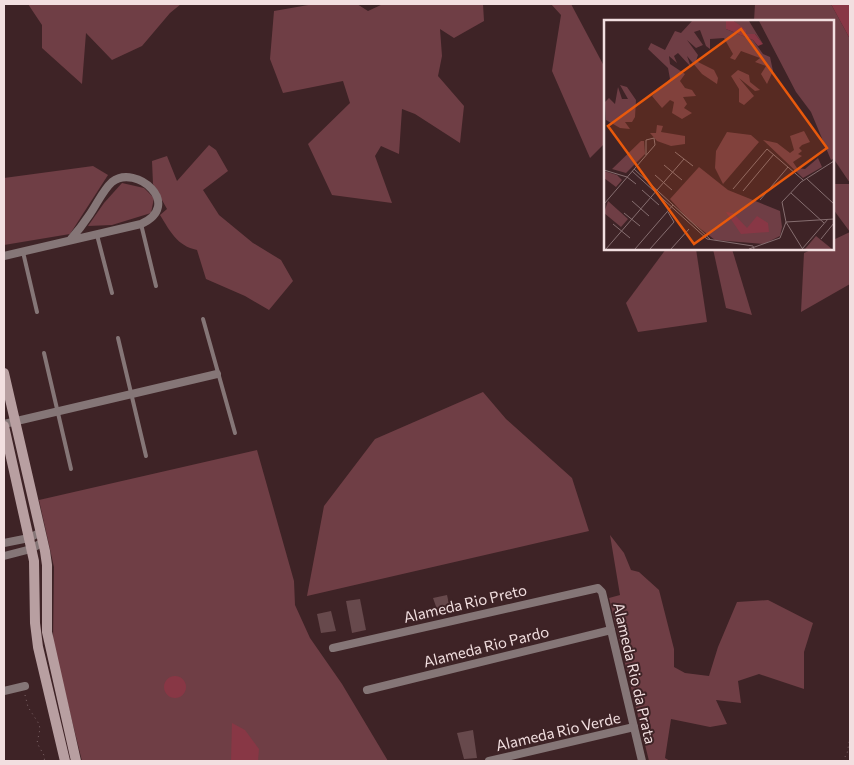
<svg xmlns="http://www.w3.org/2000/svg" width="854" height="765" viewBox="0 0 854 765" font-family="Commissioner,sans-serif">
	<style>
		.green { fill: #6f3e45 }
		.water { fill: #883745 }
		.building { fill: #67494c }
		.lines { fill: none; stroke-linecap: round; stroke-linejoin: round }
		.path { stroke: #7e6669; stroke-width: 1; stroke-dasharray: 1 4; stroke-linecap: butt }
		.lane { stroke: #857677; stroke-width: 4 }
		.street { stroke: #857677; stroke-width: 8 }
		.secondary { stroke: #b89fa1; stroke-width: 10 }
		.labels { text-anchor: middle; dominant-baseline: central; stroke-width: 4; stroke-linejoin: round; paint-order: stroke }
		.street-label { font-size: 15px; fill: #f2dfe0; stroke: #3e2326 }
		.inset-road { fill: none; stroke: #866e70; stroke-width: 1 }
		.view { fill: #e8590c; fill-opacity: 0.15; stroke: #e8590c; stroke-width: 2.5 }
		.inset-edge { fill: none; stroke: #f2dfe0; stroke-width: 2.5 }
	</style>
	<rect width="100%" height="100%" fill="#3e2326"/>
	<g class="green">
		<polygon points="28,4 181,4 170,13 142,46 112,60 86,33 82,84 42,48 42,25"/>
		<polygon points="314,4 357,4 368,11 383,4 483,4 484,21 454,38 440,29 442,56 438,76 464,106 460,143 415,114 402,109 399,154 381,146 375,156 392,203 332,195 308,144 350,103 343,81 283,93 270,59 274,11"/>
		<polygon points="551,4 571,4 605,68 605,143 590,158 552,71 561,15"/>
		<polygon points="755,4 831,4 850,39 850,183 833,158 833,21 754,21"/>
		<path d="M209 145 216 150 228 171 203 190 219 215 253 243 281 260 293 281 269 310 245 296 206 279 197 250C177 246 170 231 160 215L167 209 153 184 152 161 167 156 177 181Z"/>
		<polygon points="93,166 108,175 70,234 4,245 4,178"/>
		<polygon points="122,183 144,188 154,198 151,213 112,225 88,226 104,203"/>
		<polygon points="833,184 850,184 850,284 801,312 804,253 813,249 833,249 833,240 850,232 833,209"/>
		<polygon points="666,249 696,249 707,322 638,332 626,303"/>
		<polygon points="713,249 732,249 752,315 726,308"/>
		<polygon points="483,392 506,419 572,478 589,531 307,596 324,506 375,439"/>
		<polygon points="257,450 294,581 295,605 310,638 342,684 388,761 82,761 53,644 54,567 39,500"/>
		<polygon points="610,535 624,553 631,570 639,572 659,590 674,649 674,667 685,673 709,676 718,647 737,602 768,600 813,623 804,652 804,689 759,674 738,681 741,703 716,700 727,724 710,727 671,719 665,758 670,761 649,761 609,598 620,595"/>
	</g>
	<g class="water">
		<polygon points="831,4 850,4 850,39"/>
		<circle cx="175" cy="687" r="11"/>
		<polygon points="232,723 245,730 259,749 258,761 231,761"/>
	</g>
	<g class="building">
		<polygon points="447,595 451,613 439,615 433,598"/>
		<polygon points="360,599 366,630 352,633 346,601"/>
		<polygon points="331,611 336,631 321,633 317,614"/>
		<polygon points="473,730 477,758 464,759 457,733"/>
	</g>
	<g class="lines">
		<g class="path">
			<polyline points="25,695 28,707 39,724 40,729 37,743 45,757 44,761"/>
			<polyline points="842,761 847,754 850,737"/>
		</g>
		<g class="lane">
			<polyline points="141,224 156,286"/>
			<polyline points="97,235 112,293"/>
			<polyline points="23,252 37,312"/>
			<polyline points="203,319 235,433"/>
			<polyline points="118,338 146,456"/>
			<polyline points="44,353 71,469"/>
		</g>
		<g class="street">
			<path d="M4 256 141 224C184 205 136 163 112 182 103 190 97 204 90 214 84 223 78 231 71 239"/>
			<polyline points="4,424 217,374"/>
			<polyline points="4,543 29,538 41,532"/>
			<polyline points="4,556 31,549 43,542"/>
			<polyline points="333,648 598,588 602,592 642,761"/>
			<polyline points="367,690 611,630"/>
			<polyline points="4,691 25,686"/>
			<polyline points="489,761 634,727"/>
		</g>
		<g class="secondary">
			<polyline points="4,373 45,551 47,565 47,632 76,761"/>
			<polyline points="4,426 34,561 35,623 38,647 65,761"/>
		</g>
	</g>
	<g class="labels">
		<g class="street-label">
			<text transform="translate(465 603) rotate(-13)">Alameda Rio Preto</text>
			<text transform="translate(486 646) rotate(-14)">Alameda Rio Pardo</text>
			<text transform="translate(635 673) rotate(77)">Alameda Rio da Prata</text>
			<text transform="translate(558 731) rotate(-13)">Alameda Rio Verde</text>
		</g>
	</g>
	<g transform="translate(604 20)">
		<rect width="230" height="230" fill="#3e2326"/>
		<path d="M88 1H122V9L149 20 159 34 166 37 169 51 163 64 157 54 162 46 151 42 156 38 137 31 131 40 126 38 129 34 120 18 106 19V29L102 26 96 10 90 12 99 25 92 28 83 20 94 35 92 41 110 50 114 58 113 64 98 54 83 36 87 47 74 33 70 36 73 43 65 36 66 44 81 54 76 61 81 68 88 70 92 76 79 77 83 84 80 88 88 93 78 99 68 93 70 82 66 80 58 88 48 76 66 59 64 48 44 29 47 23 61 30 71 11 77 13ZM130 1H145L159 24 151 14H142ZM155 1H230V138L227 140 207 92 192 72ZM134 50 145 55 146 62 156 70 151 71 135 58 150 76 140 85 135 82V69L127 56ZM16 65 23 67 32 80 31 97 28 102H21L26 109 16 108 2 100 1 82 5 78 11 84 14 67 18 79H24ZM53 105 59 106 57 112 81 116V124L67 126 53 121 46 113H52ZM200 111 206 122 198 125 195 128 198 131 194 134 198 136 189 142 193 148 201 149 214 138 218 147 199 158 159 120 173 123 186 133 190 130 186 116ZM123 112 147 115 155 122 119 164 111 148 112 131ZM37 121H40L41 134 22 153 8 149ZM95 147 124 170 176 191 178 207 176 216 160 224 111 220 85 200 66 179ZM0 151 13 155 18 160 12 167 0 158ZM4 181 24 199 17 207 0 193ZM212 216 228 229H201Z" fill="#6f3e45"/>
		<path d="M122 1H130L142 10V14H151L159 24 154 26 149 20 122 9ZM122 192 129 193 143 208 153 196 164 203 165 212 137 214Z" fill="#883745"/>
		<path class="inset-road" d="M71 132 89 146M42 135V120L50 118 51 125M60 145 78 160M30 149 106 219M0 150 23 157 32 164M28 151 103 219 149 226 150 229M51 155 68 170M203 159 230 184M129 169 163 129 199 160M38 170 55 185M139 171 170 134M187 173 220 203M156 180 184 147M28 181 45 196M0 184 51 125M20 193 36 206M182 202 230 199M182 202 198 228M9 204 26 218M217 219 230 203M2 229 80 139M31 229 69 185M46 229 70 202 64 192M67 229 85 209M145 229 176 218 182 202 178 182 197 162 230 141M198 229 224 199"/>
		<path class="view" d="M137 9 223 128 90 224 4 106Z"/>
		<rect width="230" height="230" class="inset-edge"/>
	</g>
	<rect width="854" height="765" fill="none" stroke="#f2dfe0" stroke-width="10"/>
</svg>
